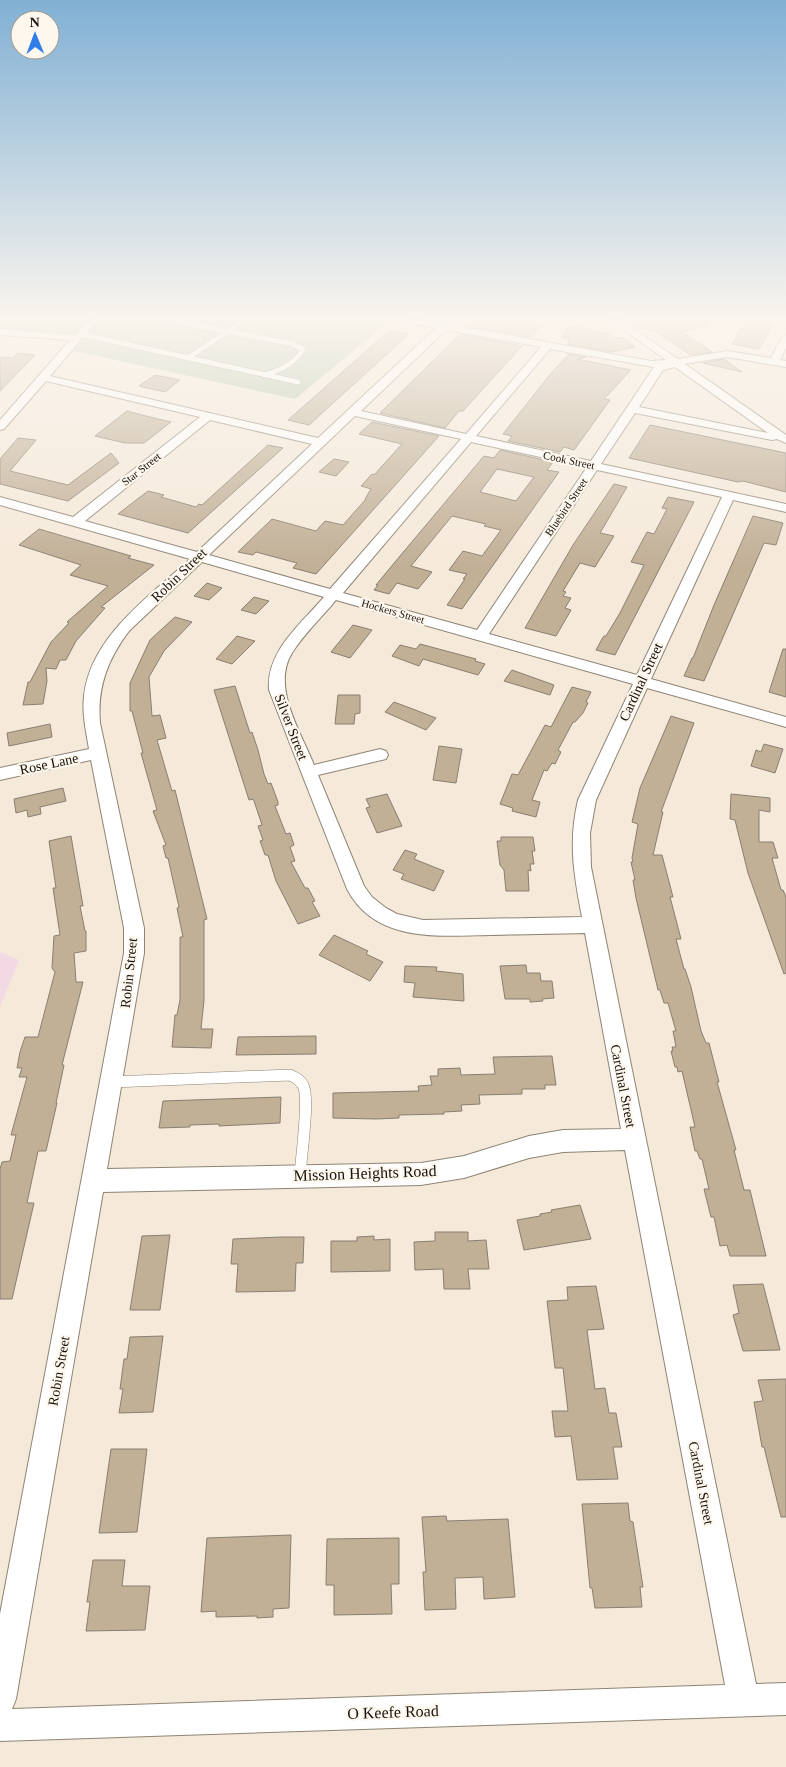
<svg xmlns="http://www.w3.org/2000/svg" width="786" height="1767" viewBox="0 0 786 1767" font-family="'Times New Roman',serif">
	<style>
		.industrial { fill: #f2d9e4 }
		.green { fill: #b5c5ac }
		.building { fill: #c1af96; stroke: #897f70; fill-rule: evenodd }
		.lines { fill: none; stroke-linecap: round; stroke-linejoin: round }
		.service-far1-casing { stroke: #8e8475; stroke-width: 6 }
		.service-casing { stroke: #8e8475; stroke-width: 12 }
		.minor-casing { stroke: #8e8475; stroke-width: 2 }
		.service-far1 { stroke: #fff; stroke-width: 5 }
		.service { stroke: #fff; stroke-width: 11 }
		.minor { fill: #fff; fill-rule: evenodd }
		.labels { text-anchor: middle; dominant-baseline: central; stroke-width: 4.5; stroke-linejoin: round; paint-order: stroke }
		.far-street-label { font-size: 11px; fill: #15110c; stroke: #fef7ed }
		.street-label { font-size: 14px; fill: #15110c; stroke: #fef7ed }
		.near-street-label { font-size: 16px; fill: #15110c; stroke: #fef7ed }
	</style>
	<rect width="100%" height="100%" fill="#f5e9d9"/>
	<polygon class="industrial" points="0,952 19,960 0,1007"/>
	<g class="green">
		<polygon points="0,320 93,320 77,338 0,332"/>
		<polygon points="100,320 391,320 295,399 74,351"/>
	</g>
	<g class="building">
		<polygon points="475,320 501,320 541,327 530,337 469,326"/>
		<polygon points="633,320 709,320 710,326 682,332 712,352 691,355 655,331 635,327 632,326"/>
		<polygon points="746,321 773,326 759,349 732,344"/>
		<polygon points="570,326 608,333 615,339 621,337 635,347 612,352 568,344 569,339 561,337"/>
		<polygon points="389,331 409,334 309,425 288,420"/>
		<polygon points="460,334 522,346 463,411 459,411 445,428 380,413"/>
		<polygon points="18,353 35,355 0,391 0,357 12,358"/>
		<polygon points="568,354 586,357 577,359 631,370 604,399 610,400 574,450 564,447 560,452 508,441 512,436 503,434 552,372 566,357 568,357"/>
		<polygon points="724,359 742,372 703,363"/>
		<polygon points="155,375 180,380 165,392 139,386"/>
		<polygon points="127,411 146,416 171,422 144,443 125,443 95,436"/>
		<polygon points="372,422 439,436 316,574 293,568 297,563 256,552 253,555 238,552 272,519 316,531 325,521 343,525 366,499 365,499 371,489 361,486 372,474 374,475 402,444 359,434"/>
		<polygon points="650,425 786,453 786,492 743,481 738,482 629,458"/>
		<polygon points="18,438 36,440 10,471 68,485 111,453 119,463 68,501 0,484 0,459"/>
		<polygon points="268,445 283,448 188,533 118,514 148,491 164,495 161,497 196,507 199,504 202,505"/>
		<path d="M500 450 553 462 547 470 559 472 462 609 447 605 465 579H463L467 574 449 570 463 551 482 556 501 530 484 526 486 524 452 516 411 566 432 572 418 589 397 583 389 594 374 590 378 585H376L400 556 484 456 494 458ZM497 469 534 477 516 501 480 492Z"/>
		<polygon points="334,459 349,462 336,476 319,472"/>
		<polygon points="614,484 627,487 600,533 614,536 595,567 580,563 563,591 566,592 563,596 571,598 565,608 571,610 556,636 525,628 573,545"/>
		<polygon points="668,497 694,502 615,655 596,650 602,639 604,636 606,636 620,613 644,565 631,562 647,532 654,534 667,509 662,508"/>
		<polygon points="753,516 783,523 776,545 764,543 704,681 684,676 692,658 693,658 714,605"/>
		<polygon points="39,529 131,556 128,558 154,565 101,607 105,608 76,641 66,660 60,660 56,669 46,668 47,681 43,704 23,705 28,682 30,682 51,642 69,623 67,622 108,586 70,575 81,565 19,545"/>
		<polygon points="207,583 222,588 209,600 194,596"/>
		<polygon points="254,597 269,601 256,614 241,610"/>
		<polygon points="175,617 192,622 164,651 149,677 152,716 160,715 166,738 157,740 172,791 175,790 207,919 204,920 204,1000 201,1029 213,1029 211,1048 172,1047 175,1015 177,1015 180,1000 180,937 183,937 177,908 179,907 168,858 166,858 163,846 166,845 153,811 157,810 141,753 143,753 132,711 130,711 130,683 150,640"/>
		<polygon points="353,625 372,630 350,658 331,652"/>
		<polygon points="237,636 255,641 232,664 216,659"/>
		<polygon points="420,644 476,659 475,661 485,664 478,675 423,659 419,666 392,656 400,645 416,649"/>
		<polygon points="783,649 786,649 786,697 769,692"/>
		<polygon points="512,670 554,685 550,695 504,681"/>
		<polygon points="235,686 250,733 252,732 258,750 264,774 268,784 271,783 278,802 278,805 275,806 286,834 290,833 294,845 290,847 295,861 291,862 305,888 308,888 315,901 312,902 320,916 298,924 276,881 268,855 265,855 260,841 263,840 258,826 262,825 254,801 253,799 249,800 214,690"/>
		<polygon points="572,687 591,692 586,702 588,703 583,713 575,722 573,722 558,750 561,752 555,764 552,763 547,771 544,770 532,800 540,802 536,817 512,811 513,808 500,804 512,774 518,775 545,725 551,727"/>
		<polygon points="338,695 360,695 360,713 355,714 354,724 335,724"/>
		<polygon points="394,702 410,708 436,718 426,730 385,712"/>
		<polygon points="671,716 694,723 661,812 663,812 653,855 662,855 673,897 670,897 681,939 676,939 684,969 685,969 691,987 701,1031 706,1043 709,1043 719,1082 717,1082 736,1150 734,1150 744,1190 750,1190 766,1256 730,1256 727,1245 720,1246 714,1217 711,1217 704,1189 709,1189 702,1159 700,1159 697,1151 695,1151 692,1137 690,1127 695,1127 682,1071 678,1072 677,1067 675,1067 671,1051 673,1051 672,1047 676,1047 673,1031 676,1031 668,1003 664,1003 660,990 658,990 636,898 633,880 635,880 631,862 633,862 632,858 638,824 632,822 640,788"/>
		<polygon points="50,724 52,737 9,746 7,733"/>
		<polygon points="764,744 783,749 775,773 751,766 756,750 761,752"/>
		<polygon points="439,746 462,749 456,783 433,780"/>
		<polygon points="63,788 66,801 40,807 41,814 28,817 27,810 16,813 14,799"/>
		<polygon points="387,794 402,826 377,833 366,808 370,807 366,799"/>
		<polygon points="731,794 770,798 770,812 759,810 759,842 773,842 778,858 772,858 781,890 783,890 786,897 786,973 784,974 748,873 735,820 730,819"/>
		<polygon points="71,836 83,906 80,906 85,931 86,931 86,951 74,953 76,982 83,982 62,1065 64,1065 56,1103 57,1103 46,1151 38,1151 27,1203 34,1203 12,1299 0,1299 0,1169 2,1162 10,1161 16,1135 11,1135 27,1077 19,1077 22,1068 17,1068 20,1052 25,1037 38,1037 55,972 52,968 54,936 60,935 53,888 56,888 49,841"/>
		<polygon points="501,837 533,837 535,851 532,851 534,864 530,864 531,871 528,870 529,891 506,891 504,870 500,865 497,841 501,841"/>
		<polygon points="405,850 417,854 414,859 444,871 434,891 401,879 404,874 393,870"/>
		<polygon points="334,935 368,951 366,954 383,962 370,981 319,955"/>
		<polygon points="526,965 527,973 540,973 541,981 552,981 554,998 542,999 543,1001 530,1002 530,999 505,999 500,966"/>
		<polygon points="405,966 437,967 436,971 463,974 464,1001 413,997 415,983 404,982"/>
		<polygon points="316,1036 316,1054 236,1055 238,1037"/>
		<polygon points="552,1056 556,1085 545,1085 545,1089 522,1089 522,1094 479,1095 480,1104 461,1105 462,1111 444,1112 444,1114 399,1115 399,1118 376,1119 333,1118 333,1093 419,1091 418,1086 432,1085 430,1076 438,1076 438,1069 460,1068 461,1075 495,1074 493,1057"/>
		<polygon points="281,1097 280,1123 219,1126 219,1124 190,1125 190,1127 159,1128 163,1101"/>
		<polygon points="580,1205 591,1239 524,1250 517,1220 540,1216 540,1214 552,1212 551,1210"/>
		<polygon points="435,1232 468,1232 468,1241 486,1240 489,1269 468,1269 470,1289 444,1289 443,1269 415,1270 414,1242 435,1241"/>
		<polygon points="170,1235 160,1310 130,1310 142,1236"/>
		<polygon points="374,1236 374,1240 390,1239 390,1271 331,1272 331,1241 357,1241 357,1237"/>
		<polygon points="281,1237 304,1237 303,1263 296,1263 295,1291 236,1292 238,1264 231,1264 233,1239"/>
		<polygon points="763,1284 780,1350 743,1351 733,1315 739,1313 733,1285"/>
		<polygon points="596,1286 604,1329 587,1330 595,1389 605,1388 609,1413 616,1413 622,1447 613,1447 618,1479 577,1480 571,1436 555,1437 552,1411 568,1411 563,1368 555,1368 547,1301 568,1300 567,1287"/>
		<polygon points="163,1336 153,1412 119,1413 123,1389 120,1389 124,1359 127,1359 130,1337"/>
		<polygon points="786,1379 786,1517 781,1517 764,1447 762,1447 754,1402 763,1401 758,1380"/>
		<polygon points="111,1449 147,1449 137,1532 99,1533"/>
		<polygon points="628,1503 630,1521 633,1522 643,1587 640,1587 642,1607 595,1608 592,1588 590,1588 582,1504"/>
		<polygon points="446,1516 447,1521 508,1519 515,1597 484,1599 483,1577 455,1578 456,1609 425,1610 423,1572 426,1572 422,1517"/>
		<polygon points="291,1535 289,1608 273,1609 273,1617 257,1618 257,1616 216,1617 216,1611 201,1612 207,1538"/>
		<polygon points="399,1538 399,1584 391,1584 392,1614 334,1615 334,1585 326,1585 327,1539"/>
		<polygon points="93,1560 125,1560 122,1586 150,1586 145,1630 86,1631 90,1602 87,1602"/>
	</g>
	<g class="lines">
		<defs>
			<g id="service-far1">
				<path d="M169 320 293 344 303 349C296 363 281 370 267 374"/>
				<polyline points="80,334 298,382"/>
				<polyline points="188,358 244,320"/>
			</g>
			<path id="service" d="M112 1082 290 1075C297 1078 302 1081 304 1088 309 1103 301 1157 300 1176"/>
			<path id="minor" d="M88 320H98L50 376 318 438 436 328 407 322 405 320H425L651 361 666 360 610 320H621L678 359 727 351 771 358 781 338 786 335V348L780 360 786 361V367L727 357 685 364 786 435V443L777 439 772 440 635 413 601 464 786 504V512L733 500 651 679 786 717V727L647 688 596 800 590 833 591 867 756 1684 786 1683V1715L0 1741V1614L124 953V928L91 760 0 780V768L89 749C86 731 82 714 84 696 91 636 149 597 190 559L0 505V497L73 517 200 417 46 381 4 429 0 430V420L70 340 0 335V329L75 335ZM446 330 541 347 466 434 361 411ZM550 349 654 367 591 461 476 436ZM675 367 768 433 639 407 663 370ZM355 416 461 439 330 589 209 555ZM210 420 312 444 197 552 85 521ZM471 442 587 467 477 630 343 593ZM597 470 722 497 637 675 489 634ZM202 562 324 597C301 624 266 651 269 690L347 889C375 943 438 936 490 935 521 934 553 934 585 933L621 1129 563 1130 529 1136 464 1156 421 1163 107 1169 144 953V928L100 723C97 687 108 659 129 631ZM336 600 633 684 578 800C568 842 574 876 582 917L423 920 397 914 386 908 372 897 364 886 318 775 386 759 388 755 386 751 380 749 314 765C301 732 271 687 292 653 304 634 322 617 336 600ZM625 1150 725 1685 12 1709 16 1699 103 1192 421 1185 464 1178 529 1158 563 1152Z"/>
		</defs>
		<use href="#service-far1" class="service-far1-casing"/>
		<use href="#service" class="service-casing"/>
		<use href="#minor" class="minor-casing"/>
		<use href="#service-far1" class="service-far1"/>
		<use href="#service" class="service"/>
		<use href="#minor" class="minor"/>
	</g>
	<linearGradient id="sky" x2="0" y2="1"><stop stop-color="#81b0d4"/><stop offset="0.56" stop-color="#faf5ee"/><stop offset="1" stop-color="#faf5ee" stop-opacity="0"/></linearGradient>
	<rect width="786" height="567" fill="url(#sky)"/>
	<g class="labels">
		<g class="far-street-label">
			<text transform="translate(569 460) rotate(12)">Cook Street</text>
			<text transform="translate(141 469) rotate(-38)">Star Street</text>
			<text transform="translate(566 507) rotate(-56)">Bluebird Street</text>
			<text transform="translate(393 611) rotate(16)">Hockers Street</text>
		</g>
		<g class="street-label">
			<text transform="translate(179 575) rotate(-44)">Robin Street</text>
			<text transform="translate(641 682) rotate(-65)">Cardinal Street</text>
			<text transform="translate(291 727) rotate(69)">Silver Street</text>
			<text transform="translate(49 764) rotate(-12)">Rose Lane</text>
			<text transform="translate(129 973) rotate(-84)">Robin Street</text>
			<text transform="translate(623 1086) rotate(79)">Cardinal Street</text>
			<text transform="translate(59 1371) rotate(-80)">Robin Street</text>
			<text transform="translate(701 1483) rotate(79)">Cardinal Street</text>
		</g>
		<g class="near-street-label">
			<text transform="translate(365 1173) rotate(-2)">Mission Heights Road</text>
			<text transform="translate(393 1712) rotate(-2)">O Keefe Road</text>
		</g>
	</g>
	<g transform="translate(35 35) rotate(359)"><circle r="24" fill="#fef7ed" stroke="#a19b93"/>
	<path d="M0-4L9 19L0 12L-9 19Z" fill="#307ce9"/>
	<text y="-8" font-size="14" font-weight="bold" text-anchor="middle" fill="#15110c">N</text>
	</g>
</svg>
